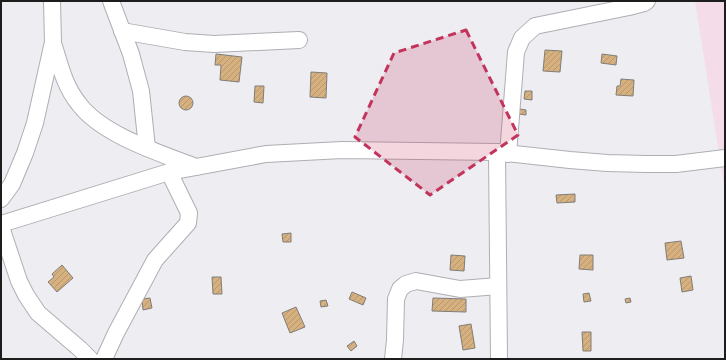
<svg xmlns="http://www.w3.org/2000/svg" width="726" height="360" viewBox="0 0 726 360" font-family="'Sofia Sans Condensed',sans-serif">
	<style>
		.education { fill: #f4dce8 }
		.building { fill: url(#building-hatch); stroke: #807d79 }
		.lines { fill: none; stroke-linecap: round; stroke-linejoin: round }
		.minor-casing { stroke: #aeafb3; stroke-width: 18 }
		.minor { stroke: #fff; stroke-width: 16 }
		.marked { fill: #c3345c; fill-opacity: 0.2; stroke: #c3345c; stroke-width: 3; stroke-dasharray: 8 5; stroke-linejoin: round }
	</style>
	<defs>
		<pattern id="building-hatch" width="6" height="6" patternUnits="userSpaceOnUse"><rect width="6" height="6" fill="#d6b07e"/><path d="M-1 1l2-2M0 6l6-6M5 7l2-2" fill="none" stroke="#b7976c"/></pattern>
	</defs>
	<rect width="100%" height="100%" fill="#ededf2"/>
	<polygon class="education" points="695,1 725,1 725,191 720,159"/>
	<g class="building">
		<polygon points="545,50 562,51 560,72 543,71"/>
		<polygon points="216,54 242,57 239,82 220,80 221,65 215,65"/>
		<polygon points="602,54 617,56 616,65 601,63"/>
		<polygon points="311,72 327,73 326,98 310,97"/>
		<polygon points="621,79 634,80 633,96 616,95 617,86 620,86"/>
		<polygon points="255,86 264,86 263,103 254,102"/>
		<polygon points="525,91 532,91 532,100 524,99"/>
		<circle cx="186" cy="103" r="7"/>
		<polygon points="520,109 526,110 526,115 519,114"/>
		<polygon points="575,194 575,202 557,203 556,195"/>
		<polygon points="291,233 291,242 283,242 282,234"/>
		<polygon points="681,241 684,258 667,260 665,243"/>
		<polygon points="451,255 465,256 464,271 450,270"/>
		<polygon points="580,255 593,255 593,270 579,269"/>
		<polygon points="62,265 73,278 57,292 48,282 54,277 52,274"/>
		<polygon points="691,276 693,290 682,292 680,278"/>
		<polygon points="212,277 221,277 222,294 213,294"/>
		<polygon points="352,292 366,298 363,305 349,299"/>
		<polygon points="589,293 591,301 584,302 583,294"/>
		<polygon points="150,298 152,308 143,310 142,299"/>
		<polygon points="433,298 466,299 466,312 432,311"/>
		<polygon points="630,298 631,302 626,303 625,299"/>
		<polygon points="326,300 328,306 321,307 320,301"/>
		<polygon points="296,307 305,327 290,333 282,313"/>
		<polygon points="471,324 475,348 463,350 459,326"/>
		<polygon points="582,332 591,332 591,351 583,351"/>
		<polygon points="354,341 357,346 351,351 347,346"/>
	</g>
	<g class="lines">
		<defs>
			<g id="minor">
				<polyline points="111,1 131,54 141,91 147,148"/>
				<polyline points="122,31 185,42 214,44 299,40"/>
				<path d="M54 46C60 66 65 87 79 104 102 135 160 153 196 167"/>
				<polyline points="497,152 499,359"/>
				<polyline points="508,154 516,52 522,38 535,26 629,7 644,3 647,1"/>
				<polyline points="1,199 12,184 25,153 35,123 53,42 52,1"/>
				<polyline points="1,224 169,172 266,154 342,150 497,152 570,160 607,163 646,164 676,164 725,158"/>
				<polyline points="1,227 19,281 26,295 38,313 80,349 90,359"/>
				<polyline points="104,359 116,333 155,260 188,223 189,213 169,172"/>
				<polyline points="393,359 395,340 396,299 400,289 406,284 416,281 460,289 473,288 498,286"/>
			</g>
		</defs>
		<use href="#minor" class="minor-casing"/>
		<use href="#minor" class="minor"/>
	</g>
	<path class="marked" d="M466 30 518 135 430 195 355 137 394 53Z"/>
	<rect width="726" height="360" fill="none" stroke="#1d1d1e" stroke-width="4"/>
</svg>
